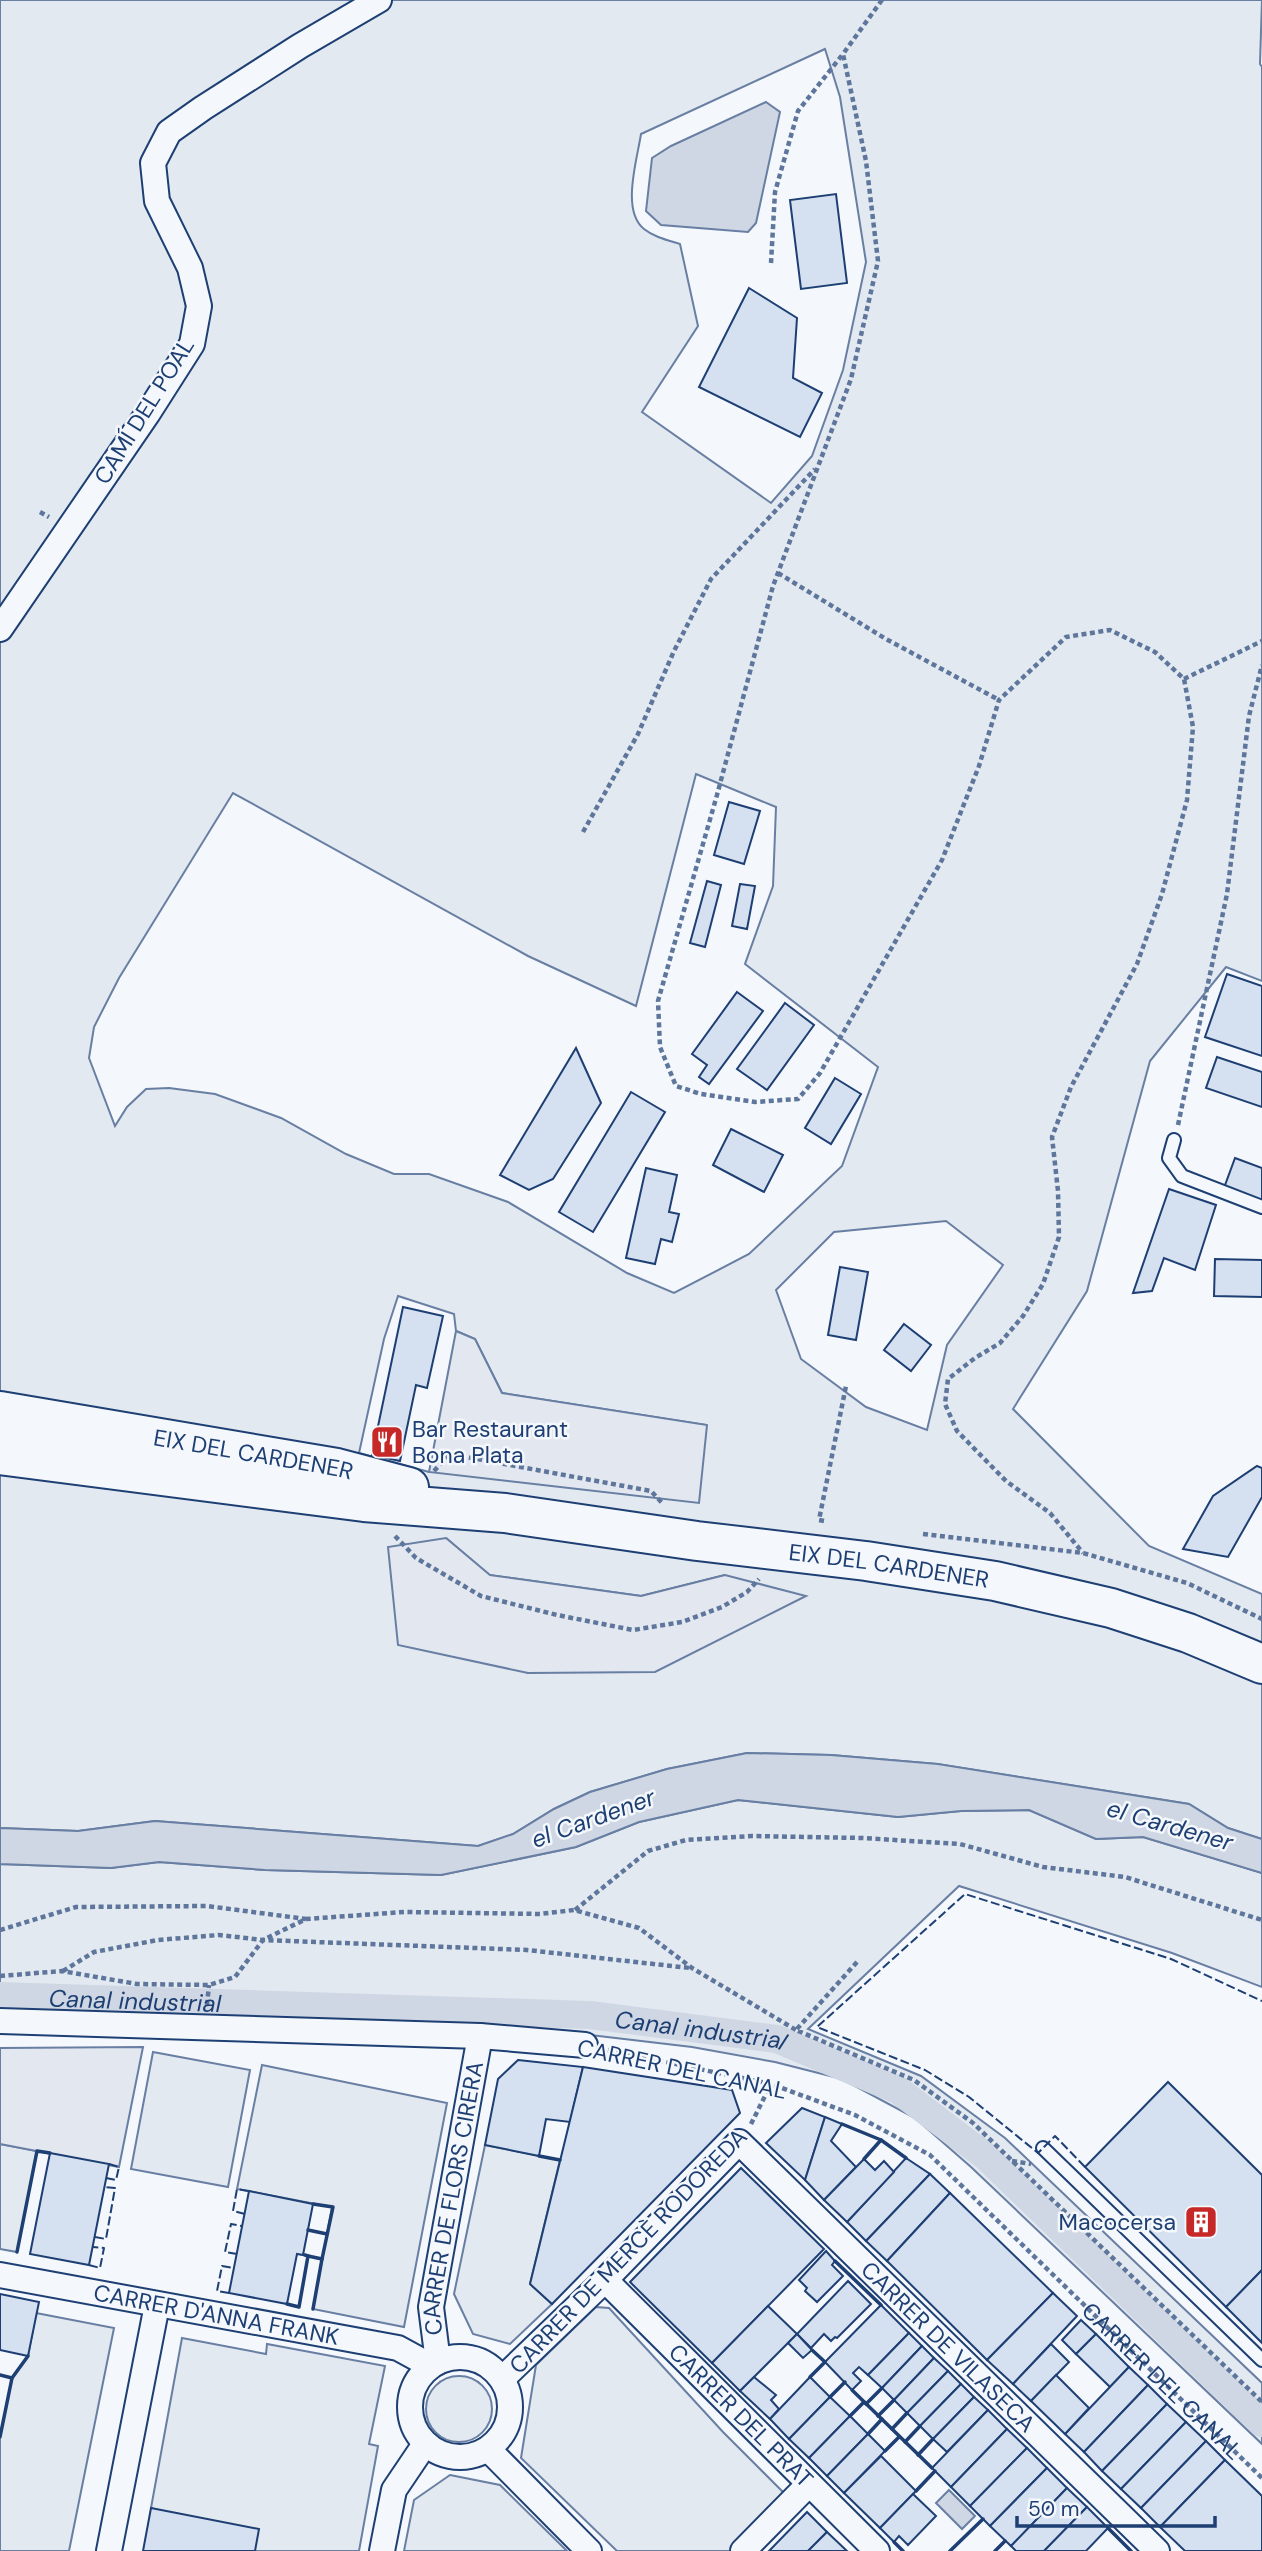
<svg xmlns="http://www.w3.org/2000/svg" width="1262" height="2551" viewBox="0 0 1262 2551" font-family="'DM Sans',sans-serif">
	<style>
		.green { fill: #e3e9f0; stroke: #687fa3; stroke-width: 2; fill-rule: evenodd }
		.parking { fill: #e3e8f0; stroke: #687fa3; stroke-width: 2 }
		.water { fill: #cfd7e4; stroke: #687fa3; stroke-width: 2 }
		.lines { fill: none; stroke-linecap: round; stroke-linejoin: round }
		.canal { stroke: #cfd7e4; stroke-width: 28 }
		.building { fill: #d5e0f0; stroke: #1d3f73; stroke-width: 2 }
		.lane-casing { stroke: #1d3f73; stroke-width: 16 }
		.street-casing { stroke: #1d3f73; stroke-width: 28 }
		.secondary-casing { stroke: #1d3f73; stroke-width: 37 }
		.primary-casing { stroke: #1d3f73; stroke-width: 42 }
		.path { stroke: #5e769c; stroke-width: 4.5; stroke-dasharray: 5 3.5; stroke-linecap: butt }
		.lane { stroke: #f4f7fb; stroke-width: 12 }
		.street { stroke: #f4f7fb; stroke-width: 24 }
		.secondary { stroke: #f4f7fb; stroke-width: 33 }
		.primary { stroke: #f4f7fb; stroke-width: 38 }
		.fence { stroke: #1d3f73; stroke-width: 2; stroke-dasharray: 9 3.5; stroke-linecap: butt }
		.wall { stroke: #1d3f73; stroke-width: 3.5 }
		.labels { text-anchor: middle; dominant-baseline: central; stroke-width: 5; stroke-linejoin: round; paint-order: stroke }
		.street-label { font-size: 23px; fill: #1d3f73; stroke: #f4f7fb }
		.poi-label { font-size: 23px; fill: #1d3f73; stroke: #f4f7fb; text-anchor: start }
		.water-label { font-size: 24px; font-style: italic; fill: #1d3f73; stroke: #f4f7fb }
	</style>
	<rect width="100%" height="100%" fill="#f4f7fb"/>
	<g class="green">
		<path d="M0 0H1262L1260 64 1262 67V981L1226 967 1150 1061 1087 1291 1013 1409 1149 1546 1262 1594V1839L1228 1828 1189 1804 937 1764 831 1755 747 1753 667 1769 590 1792 554 1809 513 1834 478 1846 155 1821 78 1831 0 1828ZM825 49 840 97 866 262 843 370 812 456 771 503 642 412 698 326 680 244C667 240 654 237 644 229 621 211 637 160 641 134ZM696 774 776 807 773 886 745 964 878 1067 842 1166 749 1254 674 1293 627 1273 508 1202 429 1174H394L346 1154 281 1118 215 1094 169 1088 146 1089 127 1107 115 1126 89 1058 94 1027 119 978 233 793 528 956 636 1006ZM946 1221 1003 1265 947 1345 927 1430 866 1407 801 1359 776 1290 834 1232ZM398 1296 454 1314 456 1331 475 1339 502 1393 706 1425 429 1472 359 1453 384 1339ZM446 1538 489 1575 641 1596 725 1575 528 1673Z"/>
		<polygon points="738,1800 898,1817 961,1811 1029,1810 1096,1839 1143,1837 1262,1873 1262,1987 1172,1953 959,1886 808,2029 921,2076 1005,2138 1262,2383 1262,2444 971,2167 915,2118 842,2079 775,2062 692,2047 480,2022 0,2004 0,1864 111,1868 159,1862 265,1870 441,1875 576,1847 639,1822"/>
		<polygon points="153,2052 250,2070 228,2187 131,2169"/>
		<polygon points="262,2065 447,2103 404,2327 313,2309 332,2207 237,2189"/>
		<polygon points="0,2144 37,2151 17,2252 0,2249"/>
		<polygon points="485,2145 560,2160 530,2284 552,2304 510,2344 473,2334 454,2294"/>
		<polygon points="596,2307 609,2308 723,2432 789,2498 736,2551 617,2551 521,2458 536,2365"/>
		<polygon points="36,2313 114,2328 69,2551 0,2551 0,2437 12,2378 28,2356"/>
		<polygon points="182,2338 266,2354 267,2344 385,2366 369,2444 378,2446 359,2551 255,2551 151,2508"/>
		<circle cx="459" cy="2409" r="33"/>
		<polygon points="450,2475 500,2485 567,2551 404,2551 414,2500"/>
	</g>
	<g class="parking">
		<polygon points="456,1331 475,1339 502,1393 707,1425 699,1503 429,1472"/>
		<polygon points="446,1538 490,1575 641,1596 725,1575 806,1596 655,1672 528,1673 398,1645 388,1547"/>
		<polygon points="143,2047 119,2167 0,2144 0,2048"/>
	</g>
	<g class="water">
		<polygon points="766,102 780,112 756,223 748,232 661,225 646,211 652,158 671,146"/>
		<polygon points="747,1753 831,1755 938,1764 1189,1804 1228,1828 1262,1839 1262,1873 1143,1837 1096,1839 1029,1810 961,1811 898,1817 738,1800 639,1822 576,1847 441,1875 265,1870 159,1862 111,1868 0,1864 0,1828 78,1831 155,1821 478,1846 513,1834 554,1809 590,1792 667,1769"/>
		<polygon points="949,2490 975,2516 962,2529 936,2503"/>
	</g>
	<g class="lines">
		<path class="canal" id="s1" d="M0 1996 590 2015 777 2039 898 2090 984 2155 1262 2423"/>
	</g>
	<g class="building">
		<polygon points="836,194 847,283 801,289 790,200"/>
		<polygon points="749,288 797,318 793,378 822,393 800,437 699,387"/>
		<polygon points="729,802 760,811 744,864 714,855"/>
		<polygon points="707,881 721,885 705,947 690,943"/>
		<polygon points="740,884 755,886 747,929 732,926"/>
		<polygon points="1227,974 1262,986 1262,1056 1205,1037"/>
		<polygon points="737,992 763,1011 709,1084 699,1077 707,1065 692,1054"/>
		<polygon points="785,1003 814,1025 767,1090 737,1069"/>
		<polygon points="576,1048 601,1103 553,1179 529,1190 500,1175"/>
		<polygon points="1217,1057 1262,1072 1262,1107 1206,1088"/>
		<polygon points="835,1078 861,1094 831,1144 805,1128"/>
		<polygon points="631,1092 665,1112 593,1232 559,1212"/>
		<polygon points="731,1129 783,1155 764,1192 713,1165"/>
		<polygon points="1235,1158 1262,1168 1262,1201 1224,1188"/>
		<polygon points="646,1168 677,1175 669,1212 679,1214 672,1242 661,1239 655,1264 626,1258"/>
		<polygon points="1169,1189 1216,1205 1195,1270 1164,1258 1152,1291 1133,1293"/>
		<polygon points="1215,1259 1262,1260 1262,1297 1214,1296"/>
		<polygon points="840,1267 868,1272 856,1340 828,1335"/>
		<polygon points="403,1307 443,1316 427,1388 416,1385 400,1461 372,1455"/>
		<polygon points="904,1324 931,1345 911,1371 884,1350"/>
		<polygon points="1257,1466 1262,1468 1262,1497 1228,1557 1183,1549 1213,1496"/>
		<polygon points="518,2060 583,2067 570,2122 546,2119 539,2156 485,2145 498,2079"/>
		<polygon points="583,2067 732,2090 740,2113 552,2304 530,2284"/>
		<polygon points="1168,2082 1262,2175 1262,2270 1226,2307 1085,2167"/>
		<polygon points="802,2108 825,2117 805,2180 766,2143"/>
		<polygon points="825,2117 842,2124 831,2141 856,2167 824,2200 805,2180"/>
		<polygon points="50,2153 109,2164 89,2265 30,2254"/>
		<polygon points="906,2158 930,2174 866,2241 847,2222"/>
		<polygon points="864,2159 875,2170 884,2161 894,2172 847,2222 824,2200"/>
		<polygon points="741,2168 824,2249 712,2363 630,2282"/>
		<polygon points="930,2174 950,2193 887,2261 866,2241"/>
		<polygon points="249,2191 313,2204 303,2255 297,2254 287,2304 229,2293"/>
		<polygon points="950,2193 1053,2293 987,2360 887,2261"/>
		<polygon points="826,2251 835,2261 832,2265 843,2276 817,2302 805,2291 807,2288 799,2280"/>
		<polygon points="1262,2270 1262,2343 1226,2307"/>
		<polygon points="848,2281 871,2304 837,2338 835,2337 831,2341 824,2334 811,2348 797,2334"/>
		<polygon points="1053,2293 1077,2316 1013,2384 987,2360"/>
		<polygon points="0,2294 39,2302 28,2356 0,2350"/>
		<polygon points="881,2305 909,2333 868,2375 859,2367 853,2373 861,2381 852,2390 825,2362"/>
		<polygon points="768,2306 797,2334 740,2391 712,2363"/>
		<polygon points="1081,2320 1096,2334 1076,2354 1062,2340"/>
		<polygon points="909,2333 922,2346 882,2388 868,2375"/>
		<polygon points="797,2334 812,2350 803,2358 788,2343"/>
		<polygon points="1096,2334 1129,2367 1110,2387 1076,2354"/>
		<polygon points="1051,2344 1069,2362 1031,2401 1013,2384"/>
		<polygon points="922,2346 934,2358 894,2400 882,2388"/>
		<polygon points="934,2358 948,2371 907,2413 894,2400"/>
		<polygon points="1129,2367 1148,2385 1084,2452 1065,2434"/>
		<polygon points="948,2371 961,2384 920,2426 907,2413"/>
		<polygon points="1056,2375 1089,2408 1065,2434 1031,2401"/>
		<polygon points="754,2377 776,2395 771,2400 779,2409 770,2419 740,2391"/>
		<polygon points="810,2377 830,2397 789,2439 770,2419"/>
		<polygon points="961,2384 974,2397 933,2439 920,2426"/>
		<polygon points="1148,2385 1167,2404 1102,2471 1084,2452"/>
		<polygon points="830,2397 850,2416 809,2458 789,2439"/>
		<polygon points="974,2397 988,2410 947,2452 933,2439"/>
		<polygon points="1167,2404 1186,2422 1121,2489 1102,2471"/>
		<polygon points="988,2410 1007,2429 951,2487 932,2468"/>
		<polygon points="850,2416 868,2434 827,2476 809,2458"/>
		<polygon points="1186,2422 1206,2441 1141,2508 1121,2489"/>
		<polygon points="1007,2429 1027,2448 970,2506 951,2487"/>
		<polygon points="868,2434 885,2451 844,2493 827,2476"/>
		<polygon points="1206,2441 1225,2460 1160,2527 1141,2508"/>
		<polygon points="1027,2448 1047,2468 990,2526 970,2506"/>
		<polygon points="881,2456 916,2491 880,2528 844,2493"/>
		<polygon points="1225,2460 1262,2496 1262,2551 1185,2551 1160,2527"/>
		<polygon points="1047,2468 1067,2488 1011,2546 990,2526"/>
		<polygon points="1067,2488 1087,2507 1044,2551 1016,2551 1011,2546"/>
		<polygon points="913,2494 936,2516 908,2545 899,2536 894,2542 880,2528"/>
		<polygon points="1087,2507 1108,2528 1086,2551 1044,2551"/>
		<polygon points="151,2508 259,2529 255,2551 143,2551"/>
		<polygon points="807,2512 827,2532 808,2551 769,2551"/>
		<polygon points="827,2532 847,2551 808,2551"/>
	</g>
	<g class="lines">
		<defs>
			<g id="lane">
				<polyline points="1174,1140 1169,1158 1182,1176 1262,1207"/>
				<polyline points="1043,2148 1262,2360"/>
			</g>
			<g id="street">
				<polyline points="0,629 148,413 192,344 199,306 190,268 157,201 153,163 169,132 203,108 300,46 379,0"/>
				<polyline points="0,2021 480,2036 585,2045"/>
				<path id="s3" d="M0 2275 398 2348 431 2366"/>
				<path id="s4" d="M605 2280 877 2551"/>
				<circle cx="460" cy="2407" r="50"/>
				<path id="s5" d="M438 2362 431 2307 480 2036"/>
				<path id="s6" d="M502 2379 605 2280 739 2142 1157 2551"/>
				<polyline points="488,2449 589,2551"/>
				<polyline points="109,2551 157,2305"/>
				<polyline points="382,2551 394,2490 425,2444"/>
				<polyline points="743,2551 809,2484"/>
			</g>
			<polyline id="secondary" points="0,1434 78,1447 123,1450 158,1443"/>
			<g id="primary">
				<path id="s7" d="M0 1411 337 1468 409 1487"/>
				<path id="s8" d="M0 1455 364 1502 505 1513 697 1541 866 1561 995 1581 1111 1608 1188 1633 1262 1664"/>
			</g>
		</defs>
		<use href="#lane" class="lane-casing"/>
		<use href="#street" class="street-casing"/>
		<use href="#secondary" class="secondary-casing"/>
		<use href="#primary" class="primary-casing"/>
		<g class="path">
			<polyline points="882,0 843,54 866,161 878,261 851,379 773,586 717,795 658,1001 660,1047 676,1086 701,1094 755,1102 798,1099 820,1073 942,860 979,766 999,700 1066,637 1110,630 1155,652 1184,679 1193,727 1187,800 1162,894 1137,964 1071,1087 1052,1137 1058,1191 1059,1237 1043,1284 1023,1316 1000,1343 975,1358 948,1379 945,1404 957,1431 1006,1481 1050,1513 1083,1553"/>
			<polyline points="771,263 775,192 798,111 843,54"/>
			<polyline points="40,512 49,517"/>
			<polyline points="778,573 886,639 999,700"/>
			<polyline points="1184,679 1262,641"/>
			<polyline points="583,832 638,734 674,651 711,579 815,469"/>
			<polyline points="1178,1125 1227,894 1249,716 1262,665"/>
			<polyline points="434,1471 450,1454 651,1491 663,1504"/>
			<polyline points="824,1521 819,1520 846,1386"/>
			<polyline points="923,1534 1083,1553 1187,1583 1262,1619"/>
			<polyline points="395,1536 416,1558 481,1596 557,1615 633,1630 682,1622 722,1607 747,1592 759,1579"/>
			<polyline points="575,1910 648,1851 686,1840 752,1836 862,1838 960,1844 1043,1867 1125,1877 1262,1920"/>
			<polyline points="0,1930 76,1907 207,1906 306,1919"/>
			<polyline points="857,1962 796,2030 914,2080 973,2123 1262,2402"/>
			<polyline points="63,1971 94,1952 158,1940 219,1935 263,1940 527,1950 690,1968"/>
			<polyline points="0,1976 62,1971 137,1984 209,1985 235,1977 263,1940 306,1919 404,1912 540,1914 574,1910 639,1928 692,1968 796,2030"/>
			<polyline points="207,2005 209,1985"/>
			<path id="s2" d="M608 2050 771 2084 855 2115 930 2155 1262 2478"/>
			<polyline points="751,2124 771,2084"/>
			<polyline points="1012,2161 1031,2164"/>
		</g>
		<use href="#lane" class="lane"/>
		<use href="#street" class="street"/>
		<use href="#secondary" class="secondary"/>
		<use href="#primary" class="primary"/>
		<g class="fence">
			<polyline points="1085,2167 1055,2136 1038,2153 969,2097 925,2070 817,2027 965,1894 1171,1959 1262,2001"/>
			<polyline points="106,2178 116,2180 119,2167 109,2164"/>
			<polyline points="245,2214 233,2211 237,2189 249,2191"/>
			<polyline points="95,2237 106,2239 115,2188 104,2187"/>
			<polyline points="237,2254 225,2252 231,2224 242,2226"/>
			<polyline points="89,2265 100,2268 104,2248 93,2247"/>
			<polyline points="229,2293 217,2291 222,2266 234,2268"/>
		</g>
		<g class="wall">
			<polyline points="842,2124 881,2140 906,2158"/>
			<polyline points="539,2156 560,2160"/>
			<polyline points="864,2159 881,2140"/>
			<polyline points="308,2230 327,2234"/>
			<polyline points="17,2252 37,2151 50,2153"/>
			<polyline points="308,2256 322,2259 333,2207 313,2204"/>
			<polyline points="835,2261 881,2305"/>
			<polyline points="287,2304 299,2307 308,2256 305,2255"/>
			<polyline points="313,2309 322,2259"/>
			<polyline points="0,2375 12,2378"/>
			<polyline points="810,2377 825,2362 812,2350"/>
			<polyline points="852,2390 932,2468"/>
			<polyline points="830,2397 845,2382"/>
			<polyline points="866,2404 882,2388"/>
			<polyline points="850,2416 864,2402"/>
			<polyline points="878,2416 894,2400"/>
			<polyline points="892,2429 907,2413"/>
			<polyline points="868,2434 882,2419"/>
			<polyline points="0,2437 12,2378 28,2356"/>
			<polyline points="905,2442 920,2426"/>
			<polyline points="885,2451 899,2437"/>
			<polyline points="918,2455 933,2439"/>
			<polyline points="916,2491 935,2471"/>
			<polyline points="1108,2528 1131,2551"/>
			<polyline points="894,2542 903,2551"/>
			<polyline points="950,2551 983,2519"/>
			<polyline points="995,2551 1005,2541"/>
		</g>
	</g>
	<defs>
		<symbol id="restaurant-square" viewBox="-11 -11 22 22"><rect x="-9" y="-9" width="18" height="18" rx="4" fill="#c62828" stroke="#f4f7fb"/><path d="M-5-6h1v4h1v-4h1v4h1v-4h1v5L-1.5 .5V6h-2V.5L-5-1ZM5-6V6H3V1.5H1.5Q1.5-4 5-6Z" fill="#fff"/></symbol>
		<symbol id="building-square" viewBox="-11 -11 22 22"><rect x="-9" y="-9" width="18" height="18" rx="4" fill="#c62828" stroke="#f4f7fb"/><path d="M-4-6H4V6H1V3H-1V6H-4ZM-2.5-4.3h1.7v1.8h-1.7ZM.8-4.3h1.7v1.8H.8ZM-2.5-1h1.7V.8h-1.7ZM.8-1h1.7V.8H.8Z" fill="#fff"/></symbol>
	</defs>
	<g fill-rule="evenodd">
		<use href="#restaurant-square" x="368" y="1423" width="38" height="38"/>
		<use href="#building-square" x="1182" y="2203" width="38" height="38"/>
	</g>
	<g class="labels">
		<g class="street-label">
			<text transform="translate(144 411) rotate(-58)">CAMÍ DEL POAL</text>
			<text stroke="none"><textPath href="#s7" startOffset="257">EIX DEL CARDENER</textPath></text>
			<text stroke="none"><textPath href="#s8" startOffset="896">EIX DEL CARDENER</textPath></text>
			<text transform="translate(682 2069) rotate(12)">CARRER DEL CANAL</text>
			<text stroke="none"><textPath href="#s5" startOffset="166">CARRER DE FLORS CIRERA</textPath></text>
			<text transform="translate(628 2251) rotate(-46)">CARRER DE MERCÈ RODOREDA</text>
			<text stroke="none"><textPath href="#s3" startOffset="220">CARRER D'ANNA FRANK</textPath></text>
			<text stroke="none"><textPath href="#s6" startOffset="628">CARRER DE VILASECA</textPath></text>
			<text stroke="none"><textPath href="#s2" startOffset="665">CARRER DEL CANAL</textPath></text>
			<text stroke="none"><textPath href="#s4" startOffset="192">CARRER DEL PRAT</textPath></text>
		</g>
		<g class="poi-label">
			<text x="412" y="1429">Bar Restaurant<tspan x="412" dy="26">Bona Plata</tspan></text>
			<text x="1176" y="2222" text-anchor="end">Macocersa</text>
		</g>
		<g class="water-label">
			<text transform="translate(593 1818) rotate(-20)">el Cardener</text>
			<text transform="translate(1170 1825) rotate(16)">el Cardener</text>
			<text stroke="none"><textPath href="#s1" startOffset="135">Canal industrial</textPath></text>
			<text stroke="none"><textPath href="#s1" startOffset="702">Canal industrial</textPath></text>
		</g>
	</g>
	<path d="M1017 2516v10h198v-10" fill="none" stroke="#1d3f73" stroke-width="3.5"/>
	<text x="1028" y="2516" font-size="21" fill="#1d3f73" stroke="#f4f7fb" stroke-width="5" paint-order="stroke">50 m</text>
</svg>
